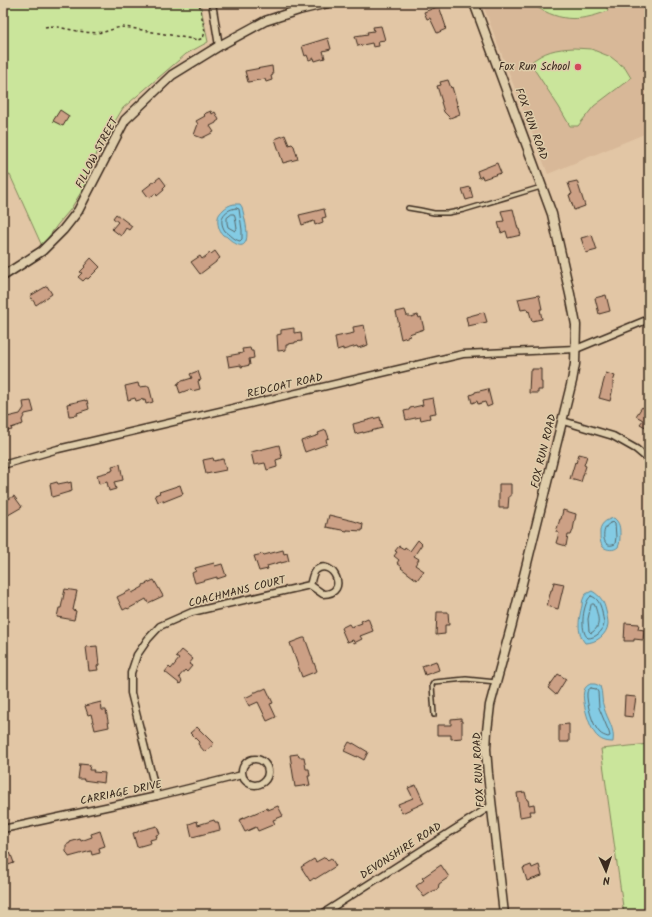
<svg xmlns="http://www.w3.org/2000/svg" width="652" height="917" viewBox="0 0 652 917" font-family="Kalam,sans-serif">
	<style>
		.built { fill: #d8b898 }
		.green { fill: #cae59b; stroke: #82885c }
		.water { fill: #83cbe4; stroke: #668b95 }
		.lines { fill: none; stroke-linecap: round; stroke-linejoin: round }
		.shore { stroke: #586a6d; stroke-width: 1 }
		.building { fill: #cca085; stroke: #3b2a1e }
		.service-casing { stroke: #3b2a1e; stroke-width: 6 }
		.minor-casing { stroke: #3b2a1e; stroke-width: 9 }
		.tertiary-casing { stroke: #3b2a1e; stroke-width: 11 }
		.path { stroke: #3b2a1e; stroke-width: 1.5; stroke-dasharray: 3 3; stroke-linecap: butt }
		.service { stroke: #dfcdaa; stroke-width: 3 }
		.minor { stroke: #dfcdaa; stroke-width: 6 }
		.tertiary { stroke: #dfcdaa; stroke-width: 8 }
		.poi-dot { fill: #d1495b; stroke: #dfcdaa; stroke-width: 1.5 }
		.labels { text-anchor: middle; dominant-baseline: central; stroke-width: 3; stroke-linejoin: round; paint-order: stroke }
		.poi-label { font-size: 11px; fill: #3b2a1e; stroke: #dfcdaa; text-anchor: end }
		.street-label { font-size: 11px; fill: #3b2a1e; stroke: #dfcdaa }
	</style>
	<rect width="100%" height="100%" fill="#e2c6a5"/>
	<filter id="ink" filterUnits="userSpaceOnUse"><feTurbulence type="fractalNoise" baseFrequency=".025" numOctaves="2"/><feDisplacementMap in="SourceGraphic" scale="8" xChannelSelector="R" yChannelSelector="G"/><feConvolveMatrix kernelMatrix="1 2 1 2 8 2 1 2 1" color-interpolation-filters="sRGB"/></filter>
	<g filter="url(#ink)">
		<polygon class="built" points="482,3 649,3 649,132 548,174"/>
		<g class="green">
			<polygon points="3,3 200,3 208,42 186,54 123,108 99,148 83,189 70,210 58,224 42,246 10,175 3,177"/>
			<path d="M530 3H605L608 11C576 23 558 21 530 3Z"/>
			<path d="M574 48 591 49 611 57 625 68 631 78 594 106 578 126H570L559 107 530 63C545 51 555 49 574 48Z"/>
			<polygon points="649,744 649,914 624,914 601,749"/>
		</g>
		<g class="water">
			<path d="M234 204H240L242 207C244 216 249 232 246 241 242 251 232 241 228 238 227 236 224 236 223 235 219 232 217 222 218 218 218 215 221 212 223 210 226 207 229 205 234 204Z"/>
			<path d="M614 518C620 523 620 528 620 535 620 538 620 544 618 547 614 551 607 550 603 547 600 543 600 539 600 535 599 524 605 520 614 518Z"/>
			<path d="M592 591C601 596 604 602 606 611 607 615 608 620 608 624 607 635 596 643 585 643 576 632 579 618 582 606 582 602 583 597 586 594 588 593 590 592 592 591Z"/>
			<path d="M590 684H595L600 686C603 693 601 701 604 708 608 721 615 728 613 742 608 742 602 741 598 737 590 731 581 700 584 691 585 687 587 686 590 684Z"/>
		</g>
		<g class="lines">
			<g class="shore">
				<path d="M236 208 239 209 242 230V239L240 241C234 240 230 234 225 231 218 220 223 210 236 208Z"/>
				<polygon points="232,214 234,214 235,216 237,229 235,231 228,227 227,223 227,218"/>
				<path d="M610 523 613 522 615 524 616 537 615 544C602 551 600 528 610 523Z"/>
				<path d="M591 596C598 598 600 604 602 611 602 615 604 620 604 624 603 632 595 638 588 638 579 631 583 602 591 596Z"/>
				<path d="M592 604H594L595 606C598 616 602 627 591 633L589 631 588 619 591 605Z"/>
				<path d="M591 688 596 689 598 692 599 708 609 732 610 736 608 737C605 736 602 735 600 733 593 727 586 702 587 693 588 689 588 690 591 688Z"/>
			</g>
		</g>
		<g class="building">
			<polygon points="439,6 446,27 445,28 446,29 437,33 430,18 427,19 424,12"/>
			<polygon points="381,26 385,40 378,41 379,46 373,47 372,43 358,46 355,36 368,34 367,32 374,31 373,27"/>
			<polygon points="328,38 331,49 323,51 325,58 315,61 314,58 309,60 307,55 305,56 302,46"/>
			<polygon points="272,66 273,75 271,76 272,80 266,82 265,79 248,82 245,71"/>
			<polygon points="448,80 451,88 452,87 460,114 450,118 444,112 441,102 442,102 437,86 441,85 440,82"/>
			<polygon points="60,110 69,116 63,126 53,121"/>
			<polygon points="211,111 212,114 215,112 219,120 216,122 216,123 210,126 214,132 202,138 194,135 198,124 196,121 205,116 204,115 206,113"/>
			<polygon points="285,135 289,145 292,144 294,146 298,159 283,163 275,139"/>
			<polygon points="497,163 501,173 483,179 482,176 479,178 477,171"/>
			<polygon points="160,177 166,185 163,188 164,190 157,196 156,193 149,198 143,190"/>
			<polygon points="577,181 585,206 574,210 569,195 572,194 568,183"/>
			<polygon points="470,187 473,198 466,200 462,189"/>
			<polygon points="324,209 326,217 322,218 323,222 315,225 314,221 302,225 299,215 312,212"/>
			<polygon points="513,209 518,229 519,229 521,235 508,238 506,231 501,233 498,222 504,221 501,211"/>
			<polygon points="116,214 132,226 129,230 126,228 121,236 112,229 118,222 113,218"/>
			<polygon points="592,235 597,250 586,253 581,238"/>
			<polygon points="215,251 220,258 216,261 216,262 200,274 191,262 200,256 202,259 210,253 211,254"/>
			<polygon points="91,258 100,267 88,279 86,278 83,281 78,277 82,273 80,272 85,267 84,266"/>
			<polygon points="47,286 52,294 36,305 30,296"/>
			<polygon points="539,295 542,309 540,309 542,319 532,321 529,311 528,312 527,309 521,310 518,299"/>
			<polygon points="606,295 610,311 599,314 595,298"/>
			<polygon points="405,310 407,316 410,316 411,317 418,315 419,318 421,317 424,329 409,334 410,336 401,339 398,325 399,325 396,312"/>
			<polygon points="484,312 487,322 468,326 466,317"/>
			<polygon points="364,325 368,345 358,348 357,346 343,350 343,348 337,350 335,337 354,333 353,327"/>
			<polygon points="294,328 294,333 301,332 302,341 295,342 295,343 288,344 288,345 286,345 286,350 278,351 277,335 281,334 281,330"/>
			<polygon points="250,348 251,351 253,351 254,358 249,359 250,365 241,367 241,365 229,367 227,356 243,353 242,349"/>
			<polygon points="532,369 541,369 541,382 542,382 542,390 538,390 538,393 529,393 530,371 532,371"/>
			<polygon points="198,371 201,380 198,381 200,389 192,391 191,389 180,393 177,384 179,383 179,382 192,378 190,374"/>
			<polygon points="606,373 615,376 613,382 613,388 610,401 599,398"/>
			<polygon points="138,383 139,387 149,386 153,402 146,404 145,400 143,401 143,399 136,401 135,398 128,400 125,386"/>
			<polygon points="488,389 492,405 487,407 485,402 478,404 477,401 472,403 470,395 475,393 475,392"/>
			<polygon points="433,398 436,413 429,414 430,418 421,420 420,417 406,420 404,411 409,410 410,408 423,405 422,400"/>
			<polygon points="85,400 85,401 87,400 89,409 77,413 78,415 69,416 67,404"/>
			<polygon points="31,401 34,412 25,414 22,420 23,424 11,428 12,430 3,432 3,418 20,414 24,408 23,402"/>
			<polygon points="642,407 648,411 649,410 649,429 640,424 643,420 636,416"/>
			<polygon points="380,417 382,428 363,433 363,432 355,434 353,424"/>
			<polygon points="326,430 329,438 326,439 327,444 305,452 301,441 319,435 318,433"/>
			<polygon points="279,445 282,458 276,460 277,467 267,470 265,463 254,465 251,452"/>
			<polygon points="579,454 587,456 584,465 586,466 581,482 570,479 575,462 576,463"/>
			<polygon points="213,458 214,461 223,459 226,470 206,474 203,460"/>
			<polygon points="120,464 123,480 114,482 116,489 109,491 107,482 99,484 97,475 112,471 112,470 113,470 112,466"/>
			<polygon points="57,482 58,484 68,482 68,483 71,482 72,491 52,497 50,484"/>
			<polygon points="499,484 511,484 511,496 509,496 508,508 499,508"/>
			<polygon points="180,485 183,494 163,502 163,500 158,502 155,495 160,493 159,492"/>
			<polygon points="14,496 22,507 3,518 3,506 8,502 7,500"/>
			<polygon points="563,510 576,514 573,530 571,535 568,535 566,546 556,543 559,533 556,532 560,519 561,519"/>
			<polygon points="329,515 354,521 363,524 362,531 347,530 347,531 326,527"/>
			<polygon points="418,540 422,544 414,556 419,559 415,565 424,571 417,580 401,568 402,567 397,563 399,560 394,556 397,552 395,551 399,546 404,549 405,547 410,551"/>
			<polygon points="283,550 284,554 287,553 289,561 281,563 281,562 267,566 268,569 259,571 254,556 263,554 264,555"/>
			<polygon points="214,563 215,566 222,564 226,576 217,579 217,577 195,583 192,573 196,571 195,568"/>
			<polygon points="154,580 163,596 148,603 146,599 128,609 127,608 123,610 117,597 131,590 132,593 143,587 143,585"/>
			<polygon points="554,582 564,584 558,609 547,606 551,590 552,590"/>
			<polygon points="65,589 77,591 73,610 76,611 74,620 57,617 59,608 61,608"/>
			<polygon points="437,612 448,612 449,625 445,625 445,634 436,635"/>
			<polygon points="368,618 373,631 360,636 362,639 354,643 353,640 347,642 341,628 349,624 351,627 362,623 361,621"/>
			<polygon points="625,623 639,624 638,629 644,630 643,640 634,639 634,641 624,641"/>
			<polygon points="303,638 305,638 317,671 302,677 290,643"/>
			<polygon points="97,646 99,665 97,666 98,670 89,671 86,647"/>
			<polygon points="182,650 193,659 189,664 192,666 187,672 185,670 179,677 182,681 180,684 165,672 169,667 171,669 179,659 176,657"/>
			<polygon points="436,661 439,670 425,675 422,666"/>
			<polygon points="558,674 566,679 556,695 548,688"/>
			<polygon points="266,688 273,703 270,704 276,717 267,721 258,702 249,706 245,698 253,694 254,692 256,692 260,690 262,690"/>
			<polygon points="625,696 636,697 633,717 624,716"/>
			<polygon points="101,702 102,710 106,710 109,727 95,730 91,714 88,715 85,706"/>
			<polygon points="461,718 461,721 462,721 462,738 451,739 451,735 437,735 437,725 451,725 451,719"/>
			<polygon points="569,724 569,742 559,742 559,725"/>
			<polygon points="197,727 214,744 205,752 198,744 199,742 190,733"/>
			<polygon points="349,742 353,744 353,743 368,752 364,760 357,756 357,757 344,751"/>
			<polygon points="298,754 299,757 304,757 306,769 309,769 310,776 308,776 310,785 295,787 290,755"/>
			<polygon points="80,764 90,765 89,770 94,770 93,772 105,773 104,783 83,780 84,779 78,779"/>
			<polygon points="416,785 424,803 402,813 398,804 413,798 408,788"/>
			<polygon points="525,792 527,800 528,800 529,805 534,804 535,811 530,811 531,815 520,817 517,793"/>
			<polygon points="278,806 283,816 273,820 275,824 258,831 256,827 245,832 239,820 267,808 268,810"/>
			<polygon points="214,820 215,822 218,822 220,830 192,837 189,824 197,821 198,825"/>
			<polygon points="157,826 160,834 156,835 157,838 150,840 151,843 137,847 133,833 138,832 138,831"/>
			<polygon points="100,831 105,846 99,848 100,853 92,855 91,851 69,857 68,854 66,852 66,845 70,843 70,842 80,839 81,841 92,837 91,834"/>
			<polygon points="10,852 14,863 3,867 3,854"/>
			<polygon points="325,857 328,860 331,858 336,866 315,879 314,878 310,881 301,867 314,859 316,862"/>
			<polygon points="441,865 449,877 439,884 438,889 434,891 433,891 424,897 416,886 424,880 422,878"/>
			<polygon points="531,865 532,868 539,865 542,876 527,881 523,868"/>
		</g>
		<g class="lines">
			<defs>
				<g id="service">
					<polyline points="408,208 420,210 434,213 448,213 464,210 541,187"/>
					<polyline points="434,715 432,685 434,682 466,679 496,682"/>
				</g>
				<g id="minor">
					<polyline points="212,3 219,46"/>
					<polyline points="563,421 613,436 636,449 649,460"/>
					<polyline points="3,465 58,449 463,354 576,349 649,319"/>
					<circle cx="255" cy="772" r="13"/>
					<path d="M157 796 131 693V673L137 655 148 639 160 626 192 612 310 585 323 594C351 594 332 557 316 570 312 573 312 580 310 585"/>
					<polyline points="3,829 157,796 242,775"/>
					<polyline points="322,914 491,806"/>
				</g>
				<g id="tertiary">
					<polyline points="474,3 552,214 570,294 576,325 575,364 572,381 512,624 490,705 487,731 486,749 488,774 504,914"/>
					<polyline points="3,276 42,251 63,230 78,211 125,120 172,75 219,46 265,21 299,10 328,3"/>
				</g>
			</defs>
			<use href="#service" class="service-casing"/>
			<use href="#minor" class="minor-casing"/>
			<use href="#tertiary" class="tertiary-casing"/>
			<path class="path" d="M45 27C52 25 59 27 67 29 78 31 92 34 104 32 111 30 117 27 125 27L198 40 203 38 205 32 199 3"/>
			<use href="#service" class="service"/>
			<use href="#minor" class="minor"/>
			<use href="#tertiary" class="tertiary"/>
		</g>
	</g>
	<circle class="poi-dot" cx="578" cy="67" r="4"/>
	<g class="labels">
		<g class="poi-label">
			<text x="570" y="67">Fox Run School</text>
		</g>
		<g class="street-label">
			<text transform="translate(531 124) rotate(70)">FOX RUN ROAD</text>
			<text transform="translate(97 153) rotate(-62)">FILLOW STREET</text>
			<text transform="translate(285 386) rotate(-13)">REDCOAT ROAD</text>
			<text transform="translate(544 451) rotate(-76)">FOX RUN ROAD</text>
			<text transform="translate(237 592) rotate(-14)">COACHMANS COURT</text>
			<text transform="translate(479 770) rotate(-93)">FOX RUN ROAD</text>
			<text transform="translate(121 793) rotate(-12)">CARRIAGE DRIVE</text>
			<text transform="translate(401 851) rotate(-33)">DEVONSHIRE ROAD</text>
		</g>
	</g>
	<rect width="652" height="917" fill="none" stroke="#dfcdaa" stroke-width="16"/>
	<rect x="8" y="8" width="636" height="901" fill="none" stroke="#3b2a1e" stroke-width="1.5" filter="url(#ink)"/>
	<g transform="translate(606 871) rotate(177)" stroke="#dfcdaa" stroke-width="3" paint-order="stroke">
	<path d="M0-3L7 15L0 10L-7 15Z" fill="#3b2a1e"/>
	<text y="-6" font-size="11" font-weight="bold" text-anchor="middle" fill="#3b2a1e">N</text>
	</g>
</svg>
